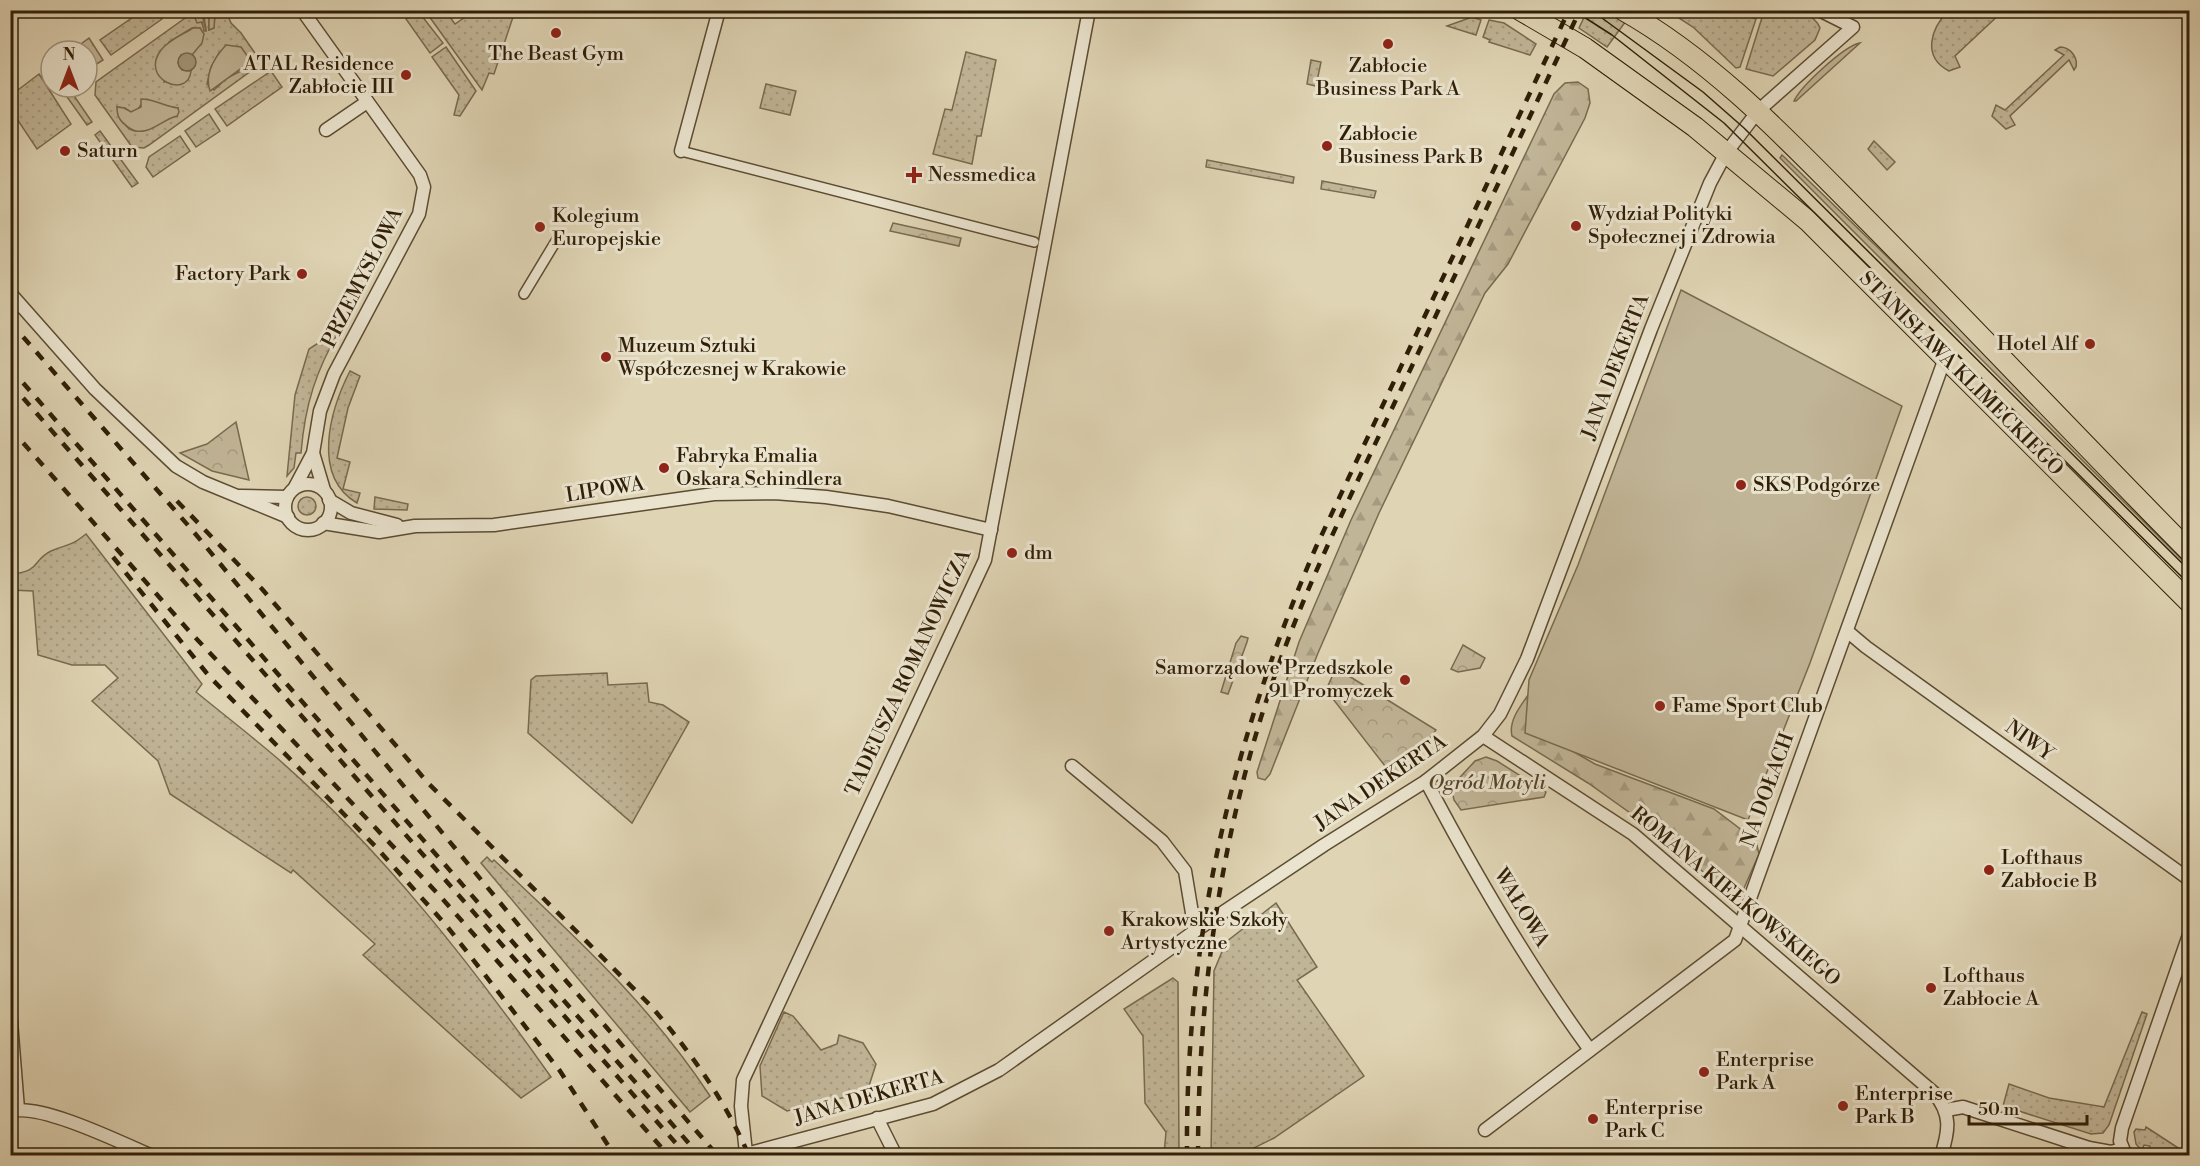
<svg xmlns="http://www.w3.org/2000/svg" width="2200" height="1166" viewBox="0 0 2200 1166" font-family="'Libre Bodoni',serif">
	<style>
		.grass { fill: url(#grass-dots); stroke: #786a4f; stroke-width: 1.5; fill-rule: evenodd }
		.forest { fill: url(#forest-firs); stroke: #786a4f; stroke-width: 1.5 }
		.park { fill: url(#park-crowns); stroke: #786a4f; stroke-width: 1.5 }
		.garden { fill: #c1b597; stroke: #786a4f; stroke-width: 1.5 }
		.water { fill: #a49679; stroke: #76664b; stroke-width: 1.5 }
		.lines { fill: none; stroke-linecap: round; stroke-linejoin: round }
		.pedestrian-casing { stroke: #5c4c32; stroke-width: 12 }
		.minor-casing { stroke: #5c4c32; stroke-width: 15 }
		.primary-casing { stroke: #301f07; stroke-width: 22 }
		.pedestrian { stroke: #eae3ce; stroke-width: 9 }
		.minor { stroke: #eae3ce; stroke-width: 12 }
		.primary { stroke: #dfd4b4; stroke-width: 20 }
		.tram { stroke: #301f07; stroke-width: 1.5 }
		.rail { stroke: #301f07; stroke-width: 4.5; stroke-dasharray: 10 10; stroke-linecap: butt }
		.poi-dot { fill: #8f2418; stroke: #eae3ce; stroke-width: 2 }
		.labels { text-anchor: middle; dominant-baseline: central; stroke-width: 6; stroke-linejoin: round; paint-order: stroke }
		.poi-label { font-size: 20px; fill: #301f07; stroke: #eae3ce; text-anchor: start }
		.street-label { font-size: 20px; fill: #301f07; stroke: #eae3ce }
		.park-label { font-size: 20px; font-style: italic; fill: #54442b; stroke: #eae3ce }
	</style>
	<defs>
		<pattern id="grass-dots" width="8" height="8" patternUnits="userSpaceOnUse" patternTransform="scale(1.5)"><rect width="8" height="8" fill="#c1b597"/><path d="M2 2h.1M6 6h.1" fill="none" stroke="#a69b81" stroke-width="1.8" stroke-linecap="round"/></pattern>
		<pattern id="forest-firs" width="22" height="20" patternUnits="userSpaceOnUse" patternTransform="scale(1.5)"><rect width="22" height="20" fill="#c1b597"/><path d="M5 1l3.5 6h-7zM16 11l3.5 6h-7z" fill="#a69b81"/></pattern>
		<pattern id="park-crowns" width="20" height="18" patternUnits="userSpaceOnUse" patternTransform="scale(1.5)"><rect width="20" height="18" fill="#c1b597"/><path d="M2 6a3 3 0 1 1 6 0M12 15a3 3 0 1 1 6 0" fill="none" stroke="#a69b81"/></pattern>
	</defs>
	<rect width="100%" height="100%" fill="#dfd4b4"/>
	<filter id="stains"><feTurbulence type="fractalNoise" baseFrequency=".00333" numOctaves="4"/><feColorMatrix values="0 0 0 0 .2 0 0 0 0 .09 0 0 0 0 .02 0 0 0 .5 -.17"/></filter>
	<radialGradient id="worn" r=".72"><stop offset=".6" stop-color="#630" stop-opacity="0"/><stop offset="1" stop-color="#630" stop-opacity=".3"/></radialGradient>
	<g class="grass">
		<path d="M1949 10 2003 11 1955 56 1960 67 1949 71C1922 57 1930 29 1949 10Z"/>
		<polygon points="142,11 153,11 162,19 111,55 100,40"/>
		<path d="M195 11H200L197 14 206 31 204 16 209 18V30L214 28 215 13 212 11H226L231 23 241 33 257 56 255 68 149 145 144 148 132 147 95 95 96 82ZM192 28H200L190 54 181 55 178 63 182 70 190 71 164 82 169 42ZM219 53 239 72 227 78 214 90 207 84 211 67ZM142 103 178 108 177 116C150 122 130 151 117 107L125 108 131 112 137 111Z"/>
		<polygon points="418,11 443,43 430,53 406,19"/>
		<polygon points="474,11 515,11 494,74 489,73 482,90 426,12 447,13 455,24"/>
		<polygon points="1587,11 1607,11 1626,21 1607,47 1579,28"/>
		<polygon points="1668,11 1735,11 1756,19 1740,67 1736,68 1693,27"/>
		<path d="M1764 11C1782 10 1812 8 1820 28L1815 40 1773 76 1746 69Z"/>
		<polygon points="1472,17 1481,20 1476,35 1447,26"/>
		<polygon points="1489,20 1504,23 1536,44 1530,55 1489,42 1490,40 1483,37"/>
		<polygon points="89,38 103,60 92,67 87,60 87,51 80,51 77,47"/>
		<path d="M1860 43 1796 101H1794C1801 86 1844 46 1860 43Z"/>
		<polygon points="446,47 476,91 460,116 454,115 459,95 432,57"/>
		<path d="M2060 47C2070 47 2078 57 2076 67L2074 70 2069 60 2010 116 2015 125 2006 129 1992 116 1996 105 2005 110 2064 55 2055 50Z"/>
		<polygon points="966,52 996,60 981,136 977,136 972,164 933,154 945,109 952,110"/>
		<polygon points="1311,60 1321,62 1316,86 1307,84"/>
		<polygon points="271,71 282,87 227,126 215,109"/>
		<polygon points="39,74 71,124 37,149 11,110 10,96"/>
		<polygon points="766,84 796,91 790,115 760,108"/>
		<polygon points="60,87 68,87 92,122 87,125"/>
		<polygon points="209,114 220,131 196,147 185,131"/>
		<polygon points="100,131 138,183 132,187 95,135"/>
		<polygon points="180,136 190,151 153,177 146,167 149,157"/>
		<polygon points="1874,141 1895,162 1887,170 1868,149"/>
		<polygon points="1782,155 1961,328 2189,567 1780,158"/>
		<polygon points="1207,160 1294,177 1293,183 1206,167"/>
		<polygon points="1322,181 1376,191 1374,198 1321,189"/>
		<path d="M340 329C316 371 305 404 301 453H296L294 468 287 476 295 395 309 349Z"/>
		<path d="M350 371 360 376 348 408 337 458 350 462 343 489 360 493 357 503C311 476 330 410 350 371Z"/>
		<circle cx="307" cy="506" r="9"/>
		<polygon points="375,497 408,504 407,510 374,509"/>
		<path d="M86 534 202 684 196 692C223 714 250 735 277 758 382 850 471 964 551 1077L521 1098 363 955 375 944 293 870 291 873 170 794 158 761 92 701 118 678 105 665H72L38 655 33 591 11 590V574C42 571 31 561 51 551 67 544 70 547 86 534Z"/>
		<polygon points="607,673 608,685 647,683 649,702 663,705 689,722 632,823 528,733 531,680 536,676"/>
		<path d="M487 857 492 862 494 860C574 936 649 1003 710 1096L690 1112 481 863Z"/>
		<polygon points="1276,903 1317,967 1297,980 1364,1076 1274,1138 1240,1155 1211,1155 1214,971 1226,942"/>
		<polygon points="1173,978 1178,982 1179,1155 1164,1155 1166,1132 1145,1103 1143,1036 1124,1009"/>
		<polygon points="784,1012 793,1016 821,1050 837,1044 839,1035 863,1043 876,1064 867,1092 787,1111 762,1096 760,1066"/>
		<polygon points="2142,1012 2147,1014 2109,1125 2103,1133 2091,1134 2003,1106 2009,1084 2049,1098 2104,1107"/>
		<polygon points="2146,1127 2189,1155 2148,1154 2150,1146 2144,1145 2142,1151 2136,1144 2134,1132 2136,1129 2145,1130"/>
	</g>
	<g class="forest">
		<polygon points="1578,82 1588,89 1590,103 1585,118 1508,264 1485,293 1379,513 1318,653 1270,774 1265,780 1258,778 1257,772 1299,642 1351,520 1554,94 1565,83"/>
		<path d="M1531 691 1565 747 1595 764 1714 809 1756 841 1759 854 1741 895 1729 894 1654 830 1588 783 1512 736C1508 720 1522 704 1531 691Z"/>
	</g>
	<g class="park">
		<polygon points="893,223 961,238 959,246 890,231"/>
		<polygon points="236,422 249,480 212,471 180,453 207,444"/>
		<polygon points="1241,636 1248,638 1247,642 1228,694 1221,692 1236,643"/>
		<polygon points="1463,645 1485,658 1480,668 1458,672 1451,669"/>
		<polygon points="1336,668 1436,730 1410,763 1392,775 1326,690"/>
		<polygon points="1486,757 1497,761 1546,792 1544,797 1461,810 1454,800 1451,787 1475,761"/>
	</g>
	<g class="garden">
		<polygon points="200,11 215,13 214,28 209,30 209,18 206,15 203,18 206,31 204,31 202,22 197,23 195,18"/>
		<path d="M193 28H200L204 34 202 43 192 55H181L178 63 182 70 191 71C188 100 139 79 161 50 169 40 182 35 193 28Z"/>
		<path d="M226 45 241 47 248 57 247 64 210 91C204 74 215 57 226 45Z"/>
		<path d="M141 99C154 99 164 106 178 108L179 112 177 116C160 120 146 140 128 127 120 121 117 117 117 107L124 108 131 112 141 107Z"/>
		<polygon points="1681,290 1902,406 1810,663 1748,820 1525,733 1529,680 1578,565"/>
	</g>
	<circle class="water" cx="187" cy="62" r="9"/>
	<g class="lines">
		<defs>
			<g id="pedestrian">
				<polyline points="681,151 1034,242"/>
				<polyline points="524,294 559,236"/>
			</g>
			<g id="minor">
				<polyline points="326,130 367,102"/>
				<polyline points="681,151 719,10"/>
				<polyline points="10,293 95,389 176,466 203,482 288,517"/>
				<polyline points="313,453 324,490"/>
				<circle cx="308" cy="507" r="23"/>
				<polyline points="295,487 313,453 320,411 334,374 419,214 424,187 420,175 302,10"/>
				<polyline points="240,496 287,497"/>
				<polyline points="329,500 351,513 397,525"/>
				<polyline points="323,523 379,532 415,526 494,525 714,494 774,493 826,497 888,506 991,530"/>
				<polyline points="1847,631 1866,647 2190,880"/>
				<path d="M1483 736 1633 834 1934 1093C1952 1114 1949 1131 1941 1156"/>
				<polyline points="1072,766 1162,841 1185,871 1195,931"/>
				<path d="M1426 781C1475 874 1528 965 1590 1050"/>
				<polyline points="10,1009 18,1109"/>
				<polyline points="1946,1110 1963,1107 2089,1148 2111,1152 2122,1149"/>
				<path d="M10 1112C37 1101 124 1144 152 1156"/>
				<polyline points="877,1118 896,1156"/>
				<polyline points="1485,1130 1735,940 1945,358"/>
				<polyline points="746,1153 741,1106 743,1080 985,560 1089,10"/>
				<polyline points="739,1156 933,1104 999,1070 1195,931 1324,845 1426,781 1483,736 1500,714 1527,659 1651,329 1710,183 1726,153 1758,111 1853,27 1819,10"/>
				<polyline points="2126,1156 2120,1141 2122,1128 2190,932"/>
			</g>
			<g id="primary">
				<polyline points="1520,10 1585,48 1695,127 1808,221 2190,603"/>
				<path d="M1623 10C1720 65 1795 148 1873 226 1980 334 2083 444 2190 552"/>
			</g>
		</defs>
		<use href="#pedestrian" class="pedestrian-casing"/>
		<use href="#minor" class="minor-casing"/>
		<use href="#primary" class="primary-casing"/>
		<use href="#pedestrian" class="pedestrian"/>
		<use href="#minor" class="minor"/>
		<use href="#primary" class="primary"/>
		<g class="tram">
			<polyline points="1573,10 1612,35 1724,123 2190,585"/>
			<polyline points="1591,10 1703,92 1744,128 2190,571"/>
		</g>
		<g class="rail">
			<polyline points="10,322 193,531 535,945 718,1156"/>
			<polyline points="10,368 700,1156"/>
			<polyline points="10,383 687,1156"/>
			<polyline points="10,428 190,632 439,895 669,1156"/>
			<path d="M177 501 262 589 428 783 650 1005C689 1050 726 1101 749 1156"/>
			<polyline points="113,557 209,676 375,846 446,925 560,1071 615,1156"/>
			<path d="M1187 1156C1185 940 1231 744 1316 547L1569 10"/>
			<path d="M1198 1156C1198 1004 1218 853 1264 708 1297 603 1347 504 1394 404 1456 273 1518 142 1580 10"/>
		</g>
	</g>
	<g class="poi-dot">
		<circle cx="556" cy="33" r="6"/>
		<circle cx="1388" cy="44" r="6"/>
		<circle cx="406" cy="75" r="6"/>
		<circle cx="1327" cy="146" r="6"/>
		<circle cx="65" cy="151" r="6"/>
		<path d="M911 166h6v6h6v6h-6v6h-6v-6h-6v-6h6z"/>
		<circle cx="1576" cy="226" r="6"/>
		<circle cx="540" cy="227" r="6"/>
		<circle cx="302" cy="274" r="6"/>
		<circle cx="2090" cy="344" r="6"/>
		<circle cx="606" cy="357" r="6"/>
		<circle cx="664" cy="468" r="6"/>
		<circle cx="1741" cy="485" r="6"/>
		<circle cx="1012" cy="553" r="6"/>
		<circle cx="1405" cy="680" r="6"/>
		<circle cx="1660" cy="706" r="6"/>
		<circle cx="1989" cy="870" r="6"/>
		<circle cx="1109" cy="931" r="6"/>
		<circle cx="1931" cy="988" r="6"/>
		<circle cx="1704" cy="1072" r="6"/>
		<circle cx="1843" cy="1106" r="6"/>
		<circle cx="1593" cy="1119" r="6"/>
	</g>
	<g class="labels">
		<g class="poi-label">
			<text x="556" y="54" text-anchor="middle">The Beast Gym</text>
			<text x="394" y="64" text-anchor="end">ATAL Residence<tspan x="394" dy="23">Zabłocie III</tspan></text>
			<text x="1388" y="66" text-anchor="middle">Zabłocie<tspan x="1388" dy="23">Business Park A</tspan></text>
			<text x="1339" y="134">Zabłocie<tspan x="1339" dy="23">Business Park B</tspan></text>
			<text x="77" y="151">Saturn</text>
			<text x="928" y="175">Nessmedica</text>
			<text x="1588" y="214">Wydział Polityki<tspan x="1588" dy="23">Społecznej i Zdrowia</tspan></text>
			<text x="552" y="216">Kolegium<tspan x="552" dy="23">Europejskie</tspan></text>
			<text x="290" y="274" text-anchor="end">Factory Park</text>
			<text x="2078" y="344" text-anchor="end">Hotel Alf</text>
			<text x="618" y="346">Muzeum Sztuki<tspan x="618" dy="23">Współczesnej w Krakowie</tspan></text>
			<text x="676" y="456">Fabryka Emalia<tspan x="676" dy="23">Oskara Schindlera</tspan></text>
			<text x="1753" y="485">SKS Podgórze</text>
			<text x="1024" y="553">dm</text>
			<text x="1393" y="668" text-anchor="end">Samorządowe Przedszkole<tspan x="1393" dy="23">91 Promyczek</tspan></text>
			<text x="1672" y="706">Fame Sport Club</text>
			<text x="2001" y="858">Lofthaus<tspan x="2001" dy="23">Zabłocie B</tspan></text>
			<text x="1121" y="920">Krakowskie Szkoły<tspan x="1121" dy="23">Artystyczne</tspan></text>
			<text x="1943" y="976">Lofthaus<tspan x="1943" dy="23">Zabłocie A</tspan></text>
			<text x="1716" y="1060">Enterprise<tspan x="1716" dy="23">Park A</tspan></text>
			<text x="1855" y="1094">Enterprise<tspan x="1855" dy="23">Park B</tspan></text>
			<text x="1605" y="1108">Enterprise<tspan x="1605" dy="23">Park C</tspan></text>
		</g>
		<g class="street-label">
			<text transform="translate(363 278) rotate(-63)">PRZEMYSŁOWA</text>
			<text transform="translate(1616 367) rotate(-69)">JANA DEKERTA</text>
			<text transform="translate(1961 374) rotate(45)">STANISŁAWA KLIMECKIEGO</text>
			<text transform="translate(605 490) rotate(-9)">LIPOWA</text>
			<text transform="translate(909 673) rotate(-65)">TADEUSZA ROMANOWICZA</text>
			<text transform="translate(2029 741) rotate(36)">NIWY</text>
			<text transform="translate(1381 783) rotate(-34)">JANA DEKERTA</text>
			<text transform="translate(1768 790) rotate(-70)">NA DOŁACH</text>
			<text transform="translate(1735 897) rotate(40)">ROMANA KIEŁKOWSKIEGO</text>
			<text transform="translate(1521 908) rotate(59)">WAŁOWA</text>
			<text transform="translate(869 1098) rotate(-16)">JANA DEKERTA</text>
		</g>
		<g class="park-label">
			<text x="1487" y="783">Ogród Motyli</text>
		</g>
	</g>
	<rect width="2200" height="1166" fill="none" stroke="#dfd4b4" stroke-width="36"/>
	<rect x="12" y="12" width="2176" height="1142" fill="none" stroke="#301f07" stroke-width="3"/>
	<rect x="18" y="18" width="2164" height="1130" fill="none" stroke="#301f07" stroke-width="1.5"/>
	<g transform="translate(69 69)"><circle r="28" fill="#eae3ce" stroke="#a0957e" stroke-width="1.5"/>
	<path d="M0-4.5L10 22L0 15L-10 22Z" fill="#8f2418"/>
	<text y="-9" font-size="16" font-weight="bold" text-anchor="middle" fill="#301f07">N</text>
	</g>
	<path d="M1969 1115v9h118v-9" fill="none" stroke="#301f07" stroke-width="3"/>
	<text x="1978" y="1115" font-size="18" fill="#301f07" stroke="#eae3ce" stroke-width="4.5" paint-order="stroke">50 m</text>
	<rect width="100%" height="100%" filter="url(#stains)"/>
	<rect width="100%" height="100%" fill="url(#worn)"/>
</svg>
